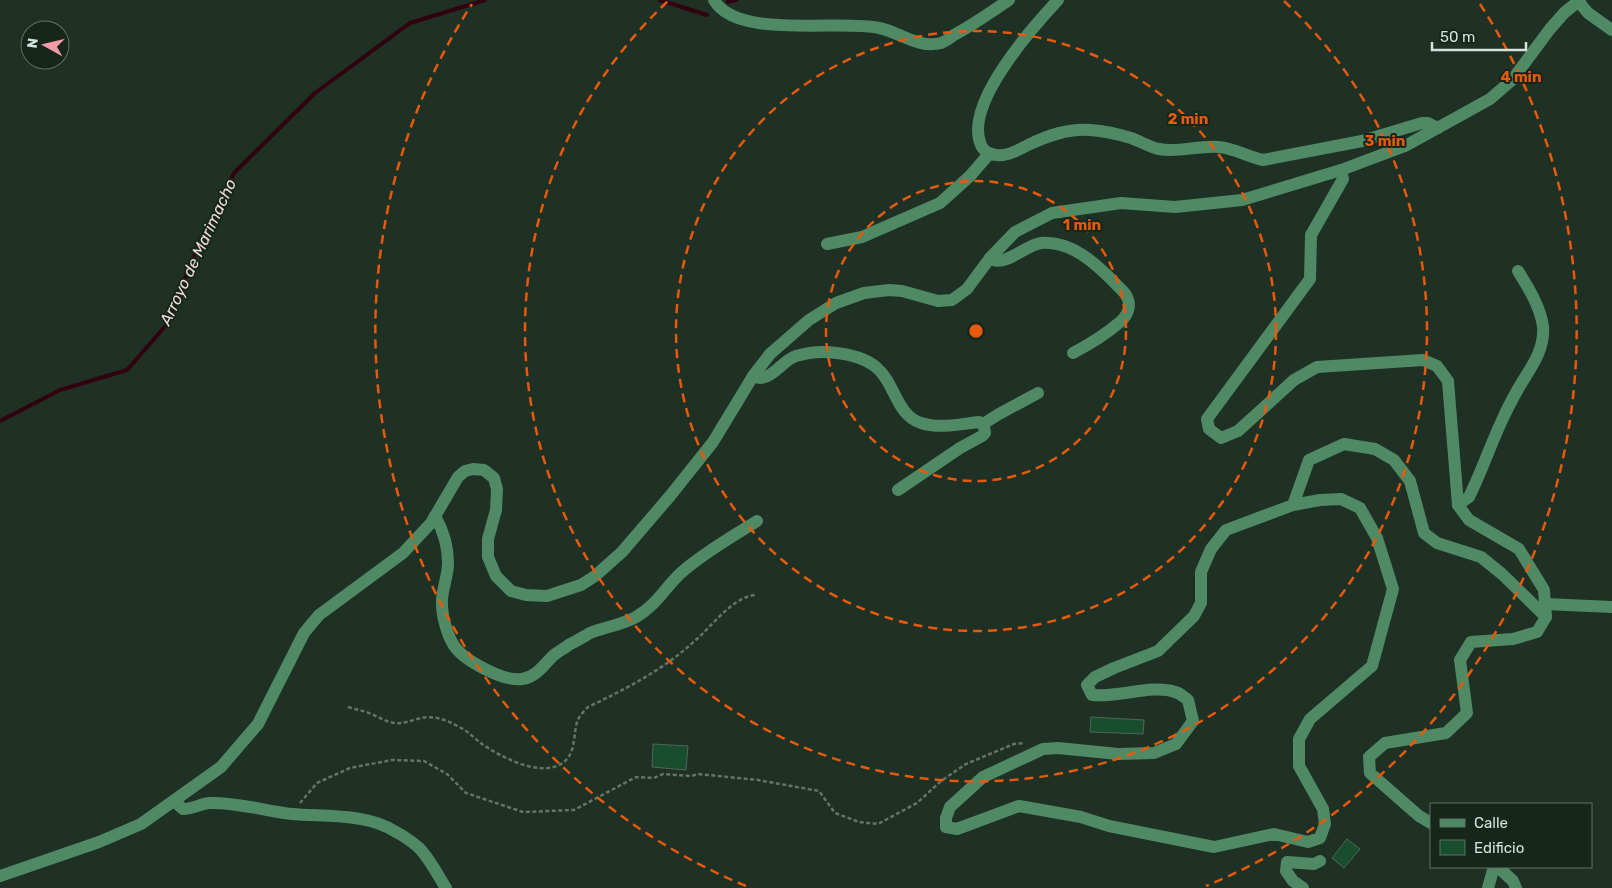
<svg xmlns="http://www.w3.org/2000/svg" width="1612" height="888" viewBox="0 0 1612 888" font-family="Rubik,sans-serif">
	<style>
		.lines { fill: none; stroke-linecap: round; stroke-linejoin: round }
		.stream { stroke: #31010f; stroke-width: 4 }
		.building { fill: #184d2e; stroke: #516657 }
		.path { stroke: #647469; stroke-width: 2.5; stroke-dasharray: 4 2.5; stroke-linecap: butt }
		.minor { stroke: #508a64; stroke-width: 12 }
		.ring { fill: none; stroke: #e8590c; stroke-width: 2.5; stroke-dasharray: 9 6 }
		.labels { text-anchor: middle; dominant-baseline: central; stroke-width: 4; stroke-linejoin: round; paint-order: stroke }
		.water-label { font-size: 16px; font-style: italic; fill: #f5d9dc; stroke: #14271a }
		.centre { fill: #e8590c; stroke: #14271a; stroke-width: 2.5 }
		.ring-label { font-size: 15px; text-anchor: middle; font-weight: bold; fill: #e8590c; stroke: #14271a; stroke-width: 4; stroke-linejoin: round; paint-order: stroke }
	</style>
	<rect width="100%" height="100%" fill="#1e3124"/>
	<g class="lines">
		<g class="stream">
			<polyline points="660,0 707,15"/>
			<polyline points="728,2 736,0"/>
			<polyline points="0,421 60,390 127,370 168,323 190,265 234,173 315,93 410,23 485,0"/>
		</g>
	</g>
	<g class="building">
		<polygon points="1091,717 1144,720 1143,734 1090,732"/>
		<polygon points="653,744 688,746 686,770 652,767"/>
		<polygon points="1347,839 1360,849 1344,868 1332,858"/>
	</g>
	<g class="lines">
		<g class="path">
			<path d="M348 707C354 709 360 710 366 712 376 715 385 722 395 723 404 724 412 720 421 718 435 715 449 721 461 728 469 732 475 739 482 744 501 757 539 777 561 764 576 755 573 737 577 722 579 716 584 711 588 707 634 685 674 664 709 627 722 614 737 597 755 595"/>
			<polyline points="300,803 317,783 350,768 392,760 424,761 447,774 466,793 523,812 574,810 636,777 654,778 663,774 691,776 698,774 758,780 819,791 835,813 859,822 878,824 917,803 941,781 966,764 1014,744 1025,743"/>
		</g>
		<g class="minor">
			<path d="M714 0C737 40 840 19 879 28 900 32 918 49 941 43 946 41 950 38 954 35 973 25 991 12 1009 0"/>
			<path d="M1058 0C1032 28 963 105 981 145 984 153 994 156 1003 155 1012 154 1020 149 1028 145 1047 136 1068 128 1090 130 1103 131 1118 134 1131 138 1140 141 1149 147 1159 149 1178 153 1199 145 1219 147 1234 148 1248 157 1263 160L1362 141 1422 123H1428L1438 128"/>
			<polyline points="1578,1 1588,13 1612,30"/>
			<polyline points="1341,170 1343,179 1311,235 1310,279 1207,419 1209,429 1221,438 1238,431 1294,380 1317,367 1423,360 1437,366 1448,381 1458,505 1469,520 1519,549 1544,590 1546,617 1537,632 1513,639 1471,642 1460,660 1467,713 1446,733 1385,743 1369,757 1370,773 1419,816 1431,823"/>
			<polyline points="827,244 862,237 940,203 970,176 989,154"/>
			<path d="M990 258C1003 269 1025 245 1041 243 1071 241 1094 262 1113 281 1117 286 1123 290 1126 295 1132 305 1128 315 1120 322 1105 335 1090 344 1073 353"/>
			<path d="M753 376C769 385 782 360 796 356 809 352 823 351 837 353 850 354 867 359 877 368 895 383 896 415 921 423 939 429 961 424 979 422L984 426 985 433 982 436 960 448 898 490"/>
			<polyline points="983,424 999,414 1038,393"/>
			<path d="M1293 505 1320 500 1341 499 1360 508 1377 538 1393 589 1372 666 1310 719 1299 739V766L1323 809 1325 824 1320 838 1308 842 1274 834 1214 847 1109 826 1081 817 1019 806 957 829 946 827V818L950 807 983 777 1043 749 1058 748 1118 754 1154 753 1176 744 1193 721 1188 700C1184 697 1180 693 1175 692 1153 684 1117 698 1092 695L1087 685 1095 677 1114 668 1158 651 1194 616 1201 603V572L1211 549 1226 530 1293 505 1309 460 1344 444 1375 449 1394 460 1410 481 1424 533 1437 543 1481 557 1502 574 1546 617"/>
			<path d="M1458 505 1469 497C1482 471 1491 443 1504 416 1508 407 1513 398 1518 389 1529 370 1545 351 1543 327 1541 308 1528 287 1518 271"/>
			<path d="M435 516C443 530 448 547 448 563 448 577 441 592 442 604 442 616 447 634 453 644 462 660 504 682 522 679 537 677 544 664 554 655 559 651 565 648 570 644 577 641 583 637 590 633 605 627 622 625 636 617 659 603 665 587 682 572 705 552 732 537 757 521"/>
			<polyline points="1545,604 1612,607"/>
			<path d="M174 801 183 809C193 809 200 804 209 803 237 802 265 811 292 814 325 817 367 813 396 832 404 836 412 842 418 847 429 857 438 876 446 888"/>
			<polyline points="1498,867 1513,881 1516,888"/>
			<polyline points="0,876 99,842 141,824 221,767 258,724 304,633 319,615 403,553 431,523 458,477 465,471 473,469 484,470 494,478 497,489 496,510 488,539 488,557 496,576 511,591 526,595 547,596 581,585 595,576 622,552 670,496 713,442 753,376 770,354 809,320 836,303 864,293 889,290 902,291 938,301 952,300 967,289 990,258 1015,232 1052,213 1121,203 1175,207 1242,200 1341,170 1405,146 1490,99 1512,80 1550,29 1564,13 1580,0"/>
			<polyline points="1303,888 1293,881 1286,871 1287,862 1314,864 1320,861"/>
			<polyline points="1488,888 1494,867"/>
		</g>
	</g>
	<g class="ring">
		<circle cx="976" cy="331" r="150"/>
		<circle cx="976" cy="331" r="300"/>
		<path d="M1284 1A451 451 0 1 1 668 1"/>
		<path d="M746 886A601 601 0 0 1 472 4M1480 4A601 601 0 0 1 1206 886"/>
	</g>
	<g class="labels">
		<g class="water-label">
			<text transform="translate(198 252) rotate(-65)">Arroyo de Marimacho</text>
		</g>
	</g>
	<circle cx="976" cy="331" r="8" class="centre"/>
	<g class="ring-label">
		<text x="1521" y="82">4 min</text>
		<text x="1188" y="124">2 min</text>
		<text x="1385" y="146">3 min</text>
		<text x="1082" y="230">1 min</text>
	</g>
	<rect x="1430" y="803" width="162" height="65" fill="#14271a" stroke="#617166"/>
	<rect x="1440" y="819" width="25" height="8" fill="#508a64" stroke="#617166"/>
	<text x="1474" y="828" font-size="15" fill="#d5e1d9">Calle</text>
	<rect x="1440" y="840" width="25" height="15" fill="#184d2e" stroke="#617166"/>
	<text x="1474" y="853" font-size="15" fill="#d5e1d9">Edificio</text>
	<g transform="translate(45 45) rotate(278)"><circle r="24" fill="#14271a" stroke="#617166"/>
	<path d="M0-4L9 19L0 12L-9 19Z" fill="#f39aa9"/>
	<text y="-8" font-size="14" font-weight="bold" text-anchor="middle" fill="#d5e1d9">N</text>
	</g>
	<path d="M1432 42v8h94v-8" fill="none" stroke="#d5e1d9" stroke-width="2.5"/>
	<text x="1440" y="42" font-size="15" fill="#d5e1d9" stroke="#14271a" stroke-width="4" paint-order="stroke">50 m</text>
</svg>
